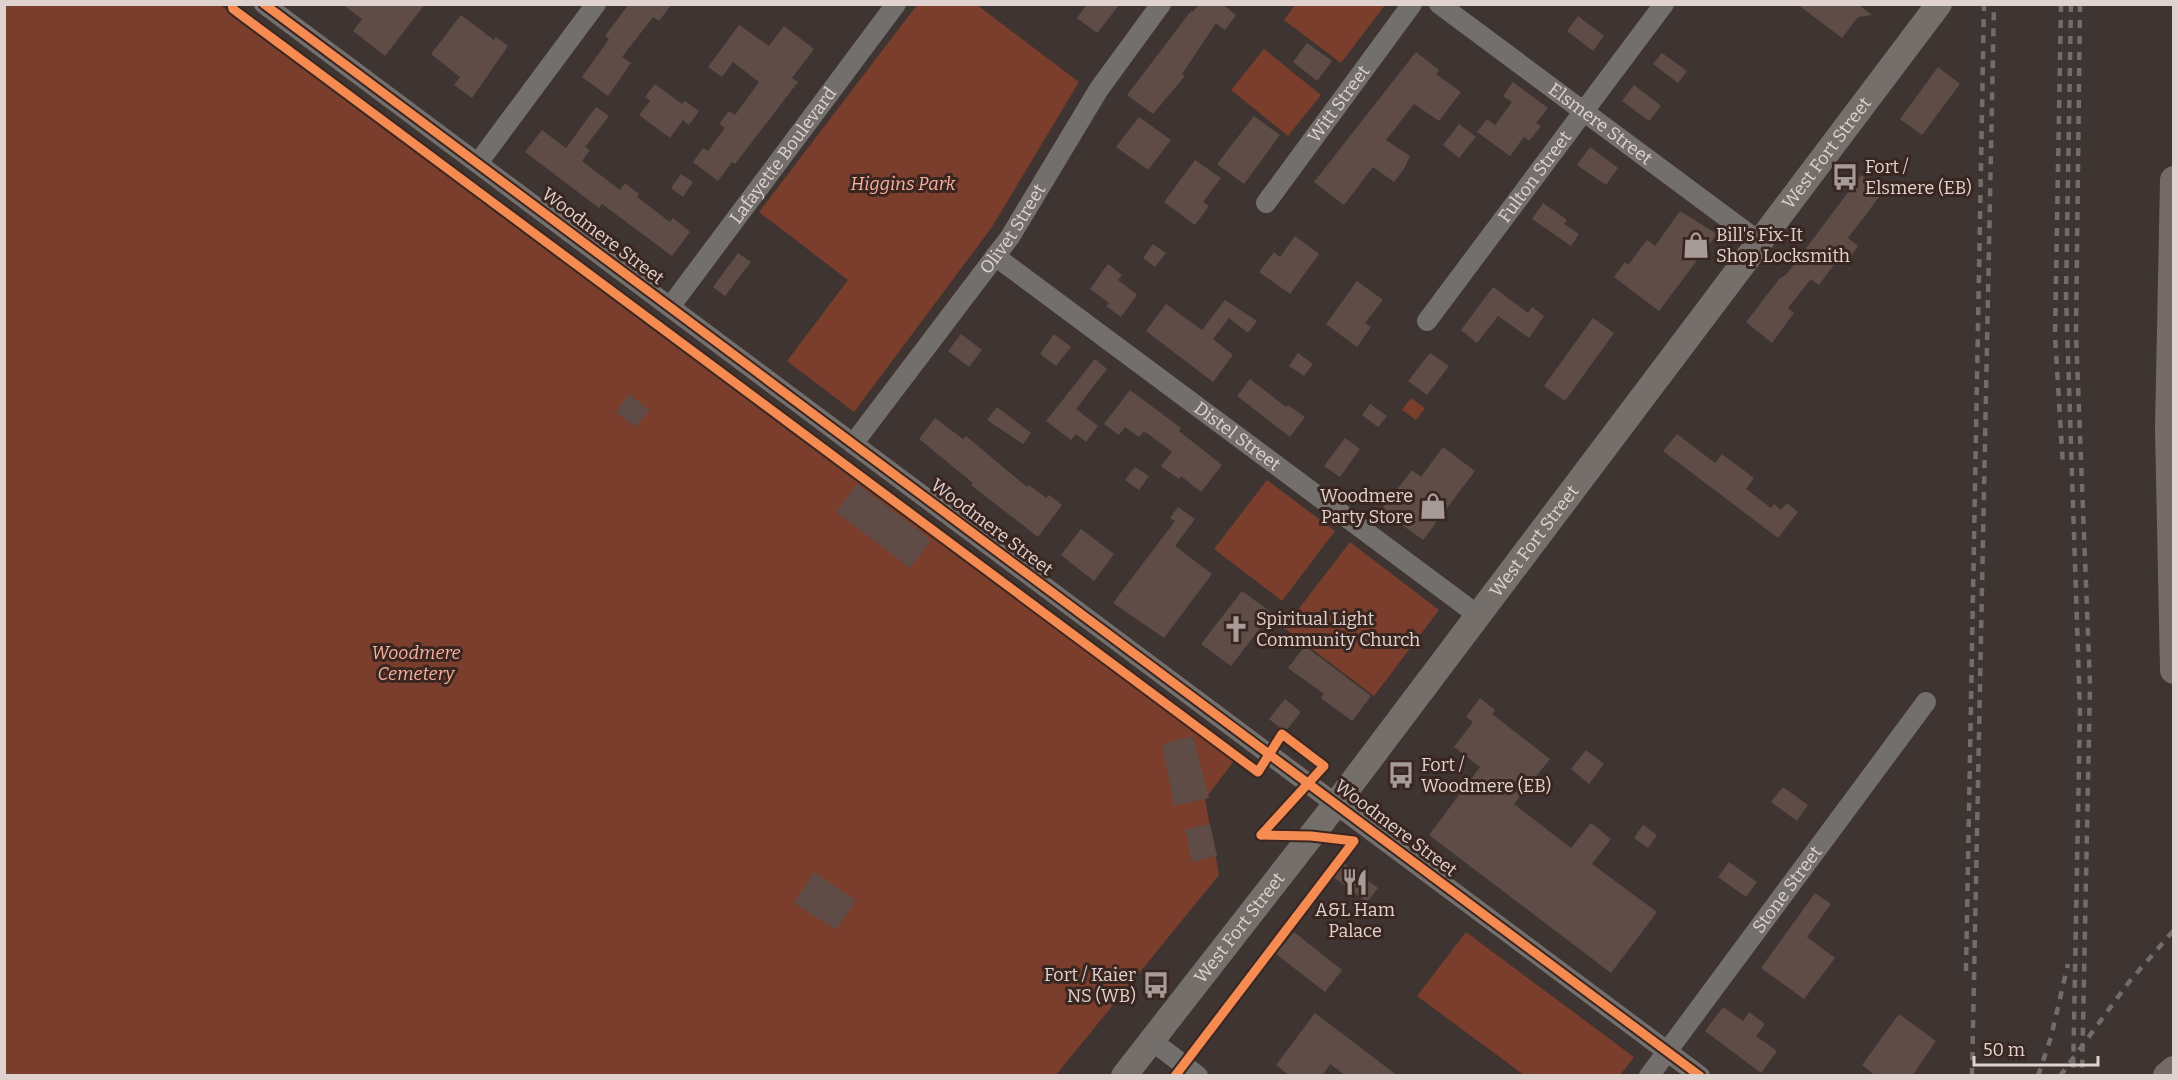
<svg xmlns="http://www.w3.org/2000/svg" width="2178" height="1080" viewBox="0 0 2178 1080" font-family="Bitter,serif">
	<style>
		.green { fill: #7b3d2c }
		.building { fill: #5f4c46 }
		.lines { fill: none; stroke-linecap: round; stroke-linejoin: round }
		.minor { stroke: #736f6d; stroke-width: 20 }
		.major { stroke: #756f6c; stroke-width: 26 }
		.highway { stroke: #746b68; stroke-width: 28 }
		.rail { stroke: #736c6a; stroke-width: 4.5; stroke-dasharray: 8 8; stroke-linecap: butt }
		.cycleway-casing { stroke: #3a2621; stroke-width: 13 }
		.cycleway { stroke: #f68b52; stroke-width: 9 }
		.labels { text-anchor: middle; dominant-baseline: central; stroke-width: 6; stroke-linejoin: round; paint-order: stroke }
		.street-label { font-size: 18px; fill: #e0d2cf; stroke: #3a2621 }
		.poi-label { font-size: 18px; fill: #e0d2cf; stroke: #3a2621; text-anchor: start }
		.park-label { font-size: 18px; font-style: italic; fill: #fab19d; stroke: #3a2621 }
	</style>
	<rect width="100%" height="100%" fill="#3e3431"/>
	<g class="green">
		<polygon points="5,5 220,5 1234,761 1205,799 1219,875 1056,1075 5,1076"/>
		<polygon points="917,5 977,5 1079,82 992,227 854,412 787,361 848,280 759,212"/>
		<polygon points="1295,5 1296,4 1385,5 1341,63 1284,20"/>
		<polygon points="1264,49 1321,95 1288,136 1231,90"/>
		<polygon points="1411,398 1425,408 1416,420 1402,410"/>
		<polygon points="1267,480 1335,531 1282,601 1214,549"/>
		<polygon points="1350,542 1439,610 1374,696 1284,628"/>
		<polygon points="1466,932 1634,1057 1620,1075 1524,1075 1417,996"/>
	</g>
	<g class="building">
		<polygon points="342,4 425,4 385,56 353,31 362,19"/>
		<polygon points="629,4 672,4 659,21 653,17 622,57 631,63 608,96 582,77 609,39 605,36"/>
		<polygon points="1087,4 1120,4 1097,33 1077,18"/>
		<polygon points="1199,4 1222,4 1236,15 1225,30 1216,23 1182,74 1185,76 1153,114 1127,95 1191,11 1193,12"/>
		<polygon points="1797,4 1857,4 1872,15 1858,17 1842,38"/>
		<polygon points="461,15 494,40 496,37 508,46 472,98 454,85 460,77 431,54"/>
		<polygon points="1578,16 1604,36 1593,51 1567,31"/>
		<polygon points="739,25 769,46 784,26 814,49 792,78 798,82 735,164 732,162 718,181 693,162 703,148 708,151 725,128 719,124 729,111 735,115 759,82 733,62 722,77 708,67"/>
		<polygon points="1307,43 1332,61 1317,81 1293,62"/>
		<polygon points="1416,52 1439,70 1436,74 1461,92 1439,121 1414,104 1386,140 1410,156 1404,169 1394,182 1373,167 1344,205 1314,182"/>
		<polygon points="1662,53 1687,71 1678,83 1653,64"/>
		<polygon points="1938,67 1960,84 1922,135 1900,119"/>
		<polygon points="1513,82 1548,108 1536,123 1541,126 1529,141 1524,137 1510,156 1477,132 1487,119 1495,125 1512,102 1503,96"/>
		<polygon points="655,84 682,104 685,101 699,111 689,125 683,120 670,138 639,115 650,101 645,97"/>
		<polygon points="1634,85 1661,106 1649,121 1622,101"/>
		<polygon points="596,107 609,116 585,147 590,150 582,161 620,190 625,183 639,194 637,197 670,222 673,218 690,232 672,256 602,204 599,208 525,152 542,130 566,148"/>
		<polygon points="1254,116 1280,135 1244,184 1217,164"/>
		<polygon points="1139,117 1171,140 1148,170 1116,147"/>
		<polygon points="1459,124 1476,137 1459,158 1443,145"/>
		<polygon points="1590,147 1618,168 1606,185 1577,165"/>
		<polygon points="1195,160 1221,178 1203,202 1209,206 1195,225 1164,202"/>
		<polygon points="681,174 693,182 683,197 671,188"/>
		<polygon points="1861,175 1883,192 1848,238 1858,246 1846,263 1839,258 1819,285 1811,279 1788,308 1794,313 1772,343 1746,322 1780,278 1786,275"/>
		<polygon points="1543,203 1567,220 1564,224 1579,234 1571,246 1532,219"/>
		<polygon points="1680,211 1717,234 1659,311 1614,277 1625,262 1628,265 1647,240 1655,246"/>
		<polygon points="1295,236 1319,254 1290,294 1259,272 1274,252 1280,257"/>
		<polygon points="1153,244 1166,253 1155,267 1143,258"/>
		<polygon points="738,253 751,262 725,296 713,287"/>
		<polygon points="1108,264 1122,275 1118,280 1137,295 1121,317 1106,306 1109,303 1090,289"/>
		<polygon points="1357,281 1383,300 1365,323 1371,327 1357,347 1326,324"/>
		<polygon points="1493,287 1528,313 1532,307 1544,316 1529,338 1498,316 1477,343 1461,330"/>
		<polygon points="1225,300 1257,321 1248,333 1229,318 1213,339 1233,355 1213,382 1146,331 1166,304 1202,330"/>
		<polygon points="1593,318 1614,333 1565,401 1544,386"/>
		<polygon points="961,334 982,350 969,367 948,351"/>
		<polygon points="1054,334 1071,347 1056,366 1040,354"/>
		<polygon points="1298,353 1313,364 1304,376 1289,366"/>
		<polygon points="1430,353 1449,366 1427,395 1408,381"/>
		<polygon points="1095,359 1107,369 1076,409 1098,426 1086,442 1076,434 1071,440 1046,421"/>
		<polygon points="1250,379 1286,407 1288,405 1305,417 1290,437 1237,396"/>
		<polygon points="1130,390 1181,428 1179,431 1222,465 1201,492 1181,476 1179,479 1161,466 1172,452 1147,433 1143,432 1139,437 1125,427 1119,435 1104,424"/>
		<polygon points="629,394 649,410 636,427 616,412"/>
		<polygon points="1370,404 1387,416 1378,427 1362,415"/>
		<polygon points="997,407 1031,433 1023,444 987,420"/>
		<polygon points="935,418 963,439 966,436 1027,487 1029,485 1046,498 1049,495 1062,505 1038,537 971,485 973,483 919,439"/>
		<polygon points="1677,434 1715,463 1722,454 1754,478 1746,489 1771,508 1774,504 1781,510 1787,503 1798,512 1778,538 1663,451"/>
		<polygon points="1345,438 1360,449 1340,477 1324,466"/>
		<polygon points="1443,447 1475,471 1423,540 1381,510 1412,470 1421,477"/>
		<polygon points="1135,467 1149,476 1139,490 1125,480"/>
		<polygon points="857,484 931,540 910,568 836,512"/>
		<polygon points="1178,507 1195,519 1175,546 1212,574 1164,638 1113,603 1175,521 1170,518"/>
		<polygon points="1081,529 1114,554 1094,581 1061,555"/>
		<polygon points="1242,591 1272,613 1231,666 1201,644"/>
		<polygon points="1305,646 1371,696 1352,721 1321,698 1324,694 1288,668"/>
		<polygon points="1480,698 1495,710 1492,714 1550,759 1514,804 1571,848 1591,823 1611,839 1592,864 1657,912 1611,973 1429,835 1480,767 1454,747 1473,722 1466,717"/>
		<polygon points="1285,699 1301,712 1285,732 1269,719"/>
		<polygon points="1193,736 1209,798 1174,806 1162,744"/>
		<polygon points="1586,750 1604,764 1589,784 1571,769"/>
		<polygon points="1783,787 1808,805 1797,821 1771,802"/>
		<polygon points="1210,824 1217,856 1192,862 1185,829"/>
		<polygon points="1643,825 1657,835 1648,848 1634,838"/>
		<polygon points="1342,862 1378,888 1367,902 1332,876"/>
		<polygon points="1729,862 1757,882 1746,897 1718,877"/>
		<polygon points="814,872 856,900 836,930 794,903"/>
		<polygon points="1815,893 1831,904 1807,937 1835,958 1804,999 1761,968"/>
		<polygon points="1294,932 1342,970 1325,992 1276,954"/>
		<polygon points="1723,1007 1743,1021 1749,1012 1765,1024 1756,1036 1777,1051 1761,1073 1705,1031"/>
		<polygon points="1315,1013 1398,1076 1346,1076 1330,1064 1322,1076 1290,1076 1276,1065"/>
		<polygon points="1899,1014 1936,1041 1912,1076 1876,1076 1862,1065"/>
	</g>
	<g class="lines">
		<g class="minor">
			<polyline points="264,4 1700,1076"/>
			<path id="s1" d="M1439 4 1761 243"/>
			<polyline points="478,163 596,4"/>
			<path id="s2" d="M1266 203 1412 4"/>
			<path id="s3" d="M995 256 1479 616"/>
			<path id="s4" d="M670 307 896 4"/>
			<path id="s5" d="M1427 321 1664 4"/>
			<path id="s6" d="M853 444 1010 237 1099 89 1161 4"/>
			<polyline points="1151,1040 1198,1076"/>
			<path id="s7" d="M1649 1076 1926 702"/>
		</g>
		<path class="major" id="s8" d="M1124 1076 1336 804 1939 4"/>
		<g class="highway">
			<polyline points="2174,180 2169,429 2174,670"/>
			<polyline points="2167,1076 2174,1070"/>
		</g>
		<g class="rail">
			<polyline points="2061,4 2055,336 2063,466"/>
			<polyline points="2071,4 2066,296 2080,712 2073,1076"/>
			<polyline points="2080,4 2076,335 2090,684 2082,1076"/>
			<polyline points="1966,971 1984,4"/>
			<polyline points="1972,1076 1994,4"/>
			<polyline points="2038,1076 2051,1037 2068,964"/>
			<polyline points="2060,1076 2129,982 2174,930"/>
		</g>
		<defs>
			<g id="cycleway">
				<polyline points="232,4 233,9 1251,767 1258,772 1282,734 1324,766 1261,835"/>
				<polyline points="264,4 1700,1076"/>
				<polyline points="1175,1076 1354,841 1311,836 1261,835"/>
			</g>
		</defs>
		<use href="#cycleway" class="cycleway-casing"/>
		<use href="#cycleway" class="cycleway"/>
	</g>
	<defs>
		<symbol id="bus-bare" viewBox="-9 -9 18 18"><path d="M-5-6H5V4H4V6H2V4H-2V6H-4V4H-5ZM-3.5-4V0h7V-4ZM-3.5 1.2v1.5H-2V1.2ZM2 1.2v1.5H3.5V1.2Z" fill="#a79b98" stroke="#3a2621" stroke-width="2.5" paint-order="stroke"/></symbol>
		<symbol id="shop-bare" viewBox="-9 -9 18 18"><path d="M-5-2.5h2.3a2.7 3.5 0 0 1 5.4 0H5L5.5 6h-11ZM-1.5-2.5h3a1.5 2.3 0 0 0-3 0Z" fill="#a79b98" stroke="#3a2621" stroke-width="2.5" paint-order="stroke"/></symbol>
		<symbol id="church-bare" viewBox="-9 -9 18 18"><path d="M-1.2-6h2.4v3.5h3.3v2.4h-3.3V6h-2.4V-.1h-3.3v-2.4h3.3Z" fill="#a79b98" stroke="#3a2621" stroke-width="2.5" paint-order="stroke"/></symbol>
		<symbol id="restaurant-bare" viewBox="-9 -9 18 18"><path d="M-5-6h1v4h1v-4h1v4h1v-4h1v5L-1.5 .5V6h-2V.5L-5-1ZM5-6V6H3V1.5H1.5Q1.5-4 5-6Z" fill="#a79b98" stroke="#3a2621" stroke-width="2.5" paint-order="stroke"/></symbol>
	</defs>
	<g fill-rule="evenodd">
		<use href="#bus-bare" x="1826" y="158" width="38" height="38"/>
		<use href="#shop-bare" x="1677" y="226" width="38" height="38"/>
		<use href="#shop-bare" x="1414" y="487" width="38" height="38"/>
		<use href="#church-bare" x="1217" y="610" width="38" height="38"/>
		<use href="#bus-bare" x="1382" y="756" width="38" height="38"/>
		<use href="#restaurant-bare" x="1336" y="863" width="38" height="38"/>
		<use href="#bus-bare" x="1137" y="966" width="38" height="38"/>
	</g>
	<g class="labels">
		<g class="street-label">
			<text stroke="none"><textPath href="#s2" startOffset="123">Witt Street</textPath></text>
			<text stroke="none"><textPath href="#s1" startOffset="201">Elsmere Street</textPath></text>
			<text stroke="none"><textPath href="#s8" startOffset="1160">West Fort Street</textPath></text>
			<text stroke="none"><textPath href="#s4" startOffset="189">Lafayette Boulevard</textPath></text>
			<text stroke="none"><textPath href="#s5" startOffset="180">Fulton Street</textPath></text>
			<text stroke="none"><textPath href="#s6" startOffset="268">Olivet Street</textPath></text>
			<text transform="translate(603 236) rotate(37)">Woodmere Street</text>
			<text stroke="none"><textPath href="#s3" startOffset="302">Distel Street</textPath></text>
			<text transform="translate(992 527) rotate(37)">Woodmere Street</text>
			<text stroke="none"><textPath href="#s8" startOffset="674">West Fort Street</textPath></text>
			<text transform="translate(1396 828) rotate(37)">Woodmere Street</text>
			<text stroke="none"><textPath href="#s7" startOffset="232">Stone Street</textPath></text>
			<text stroke="none"><textPath href="#s8" startOffset="188">West Fort Street</textPath></text>
		</g>
		<g class="poi-label">
			<text x="1865" y="167">Fort /<tspan x="1865" dy="21">Elsmere (EB)</tspan></text>
			<text x="1716" y="235">Bill's Fix-It<tspan x="1716" dy="21">Shop Locksmith</tspan></text>
			<text x="1413" y="496" text-anchor="end">Woodmere<tspan x="1413" dy="21">Party Store</tspan></text>
			<text x="1256" y="619">Spiritual Light<tspan x="1256" dy="21">Community Church</tspan></text>
			<text x="1421" y="765">Fort /<tspan x="1421" dy="21">Woodmere (EB)</tspan></text>
			<text x="1355" y="910" text-anchor="middle">A&amp;L Ham<tspan x="1355" dy="21">Palace</tspan></text>
			<text x="1136" y="975" text-anchor="end">Fort / Kaier<tspan x="1136" dy="21">NS (WB)</tspan></text>
		</g>
		<g class="park-label">
			<text x="903" y="184">Higgins Park</text>
			<text x="416" y="653">Woodmere<tspan x="416" dy="21">Cemetery</tspan></text>
		</g>
	</g>
	<rect width="2178" height="1080" fill="none" stroke="#e0d2cf" stroke-width="12"/>
	<path d="M1974 1056v9h124v-9" fill="none" stroke="#e0d2cf" stroke-width="3"/>
	<text x="1983" y="1056" font-size="18" fill="#e0d2cf" stroke="#3a2621" stroke-width="4.5" paint-order="stroke">50 m</text>
</svg>
